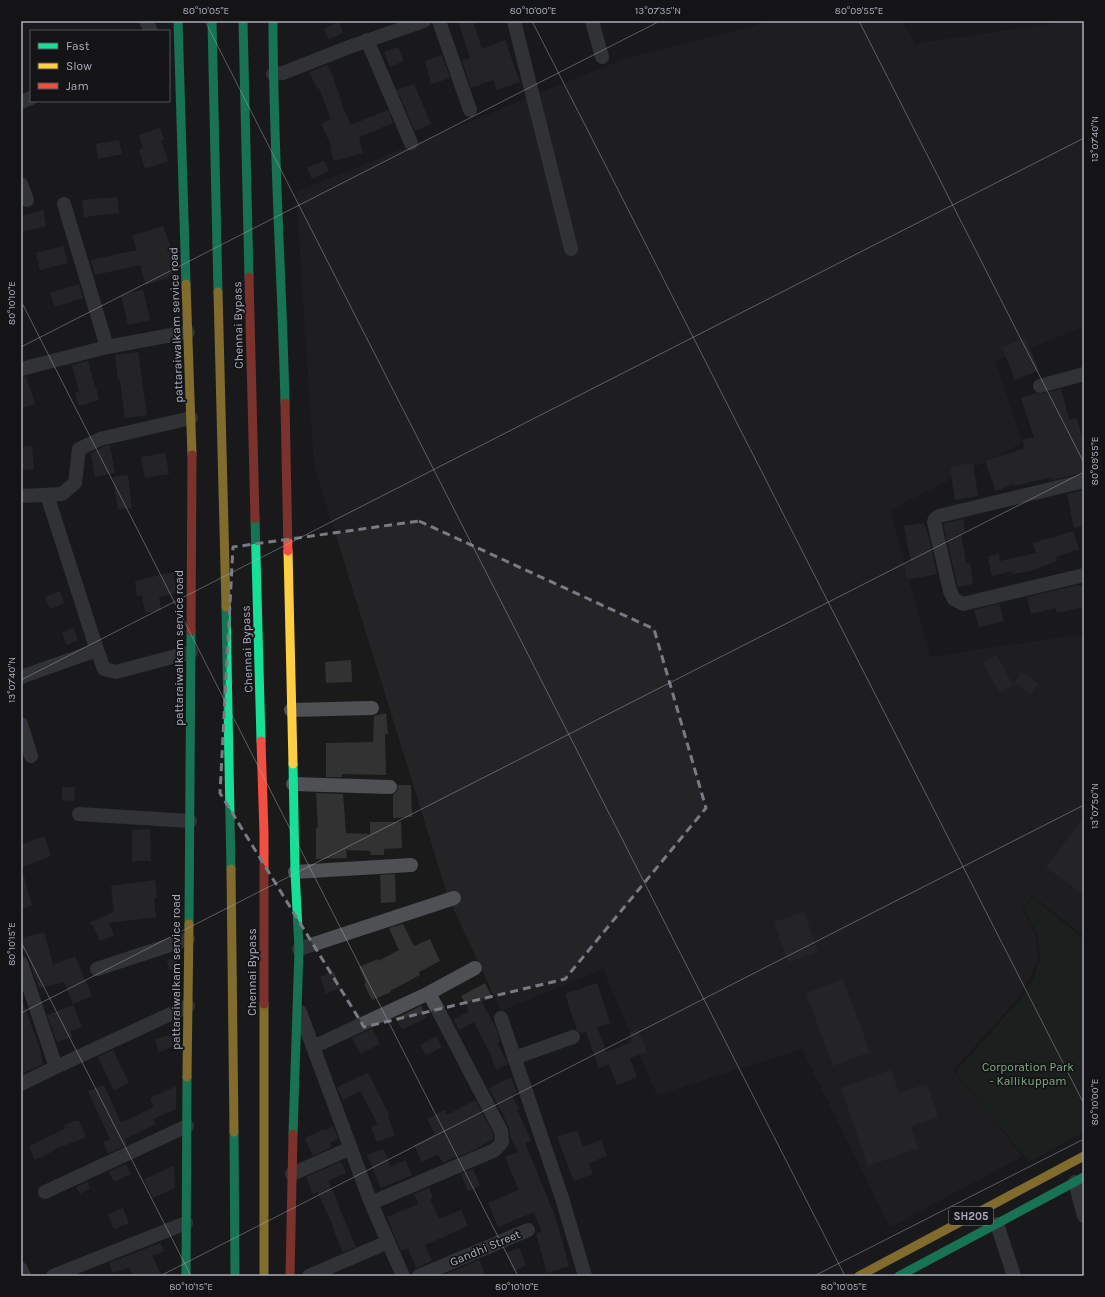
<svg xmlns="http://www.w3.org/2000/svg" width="1105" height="1297" viewBox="0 0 1105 1297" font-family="Karla,sans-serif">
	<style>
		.built { fill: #242427 }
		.green { fill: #1d261f }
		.building { fill: #323233 }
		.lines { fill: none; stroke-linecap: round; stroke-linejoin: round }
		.street { stroke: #4e5054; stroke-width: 14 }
		.fast { stroke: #16e098; stroke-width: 9 }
		.slow { stroke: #ffcf43; stroke-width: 9 }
		.jam { stroke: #f24e42; stroke-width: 9 }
		.marked { fill: none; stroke: #787b84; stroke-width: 3; stroke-dasharray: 8 5; stroke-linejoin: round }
		.ticks { fill: none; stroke: #abafbc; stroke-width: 1; stroke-opacity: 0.45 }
		.labels { text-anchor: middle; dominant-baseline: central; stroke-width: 3.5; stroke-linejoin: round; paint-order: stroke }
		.shield { fill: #141417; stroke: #7e808a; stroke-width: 1 }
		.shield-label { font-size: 11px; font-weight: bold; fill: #abafbc }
		.street-label { font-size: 12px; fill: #abafbc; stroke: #141417 }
		.park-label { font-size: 12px; fill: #80a985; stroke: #141417 }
		.neatline { fill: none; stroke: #abafbc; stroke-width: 1.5 }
		.ticks-label { font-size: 10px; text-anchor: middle; fill: #abafbc }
	</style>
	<rect width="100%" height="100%" fill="#1a1a1b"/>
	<polygon class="built" points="773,21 902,21 915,44 1070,21 1084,21 1084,327 995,361 1022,443 890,510 930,657 1084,634 1084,936 1033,896 1022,909 1036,936 1038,959 1029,979 1016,1000 953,1071 994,1120 1022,1157 890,1227 802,1049 657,1095 603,969 501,1011 448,897 314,465 296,192 624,59"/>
	<polygon class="green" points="1033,898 1084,939 1084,1132 1029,1162 955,1072 1022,998 1033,980 1040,957 1038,935 1024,909"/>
	<g class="building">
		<polygon points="458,21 473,21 482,49 505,40 520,82 497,90 493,80 471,88 462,60 470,58"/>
		<polygon points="339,22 343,33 329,39 324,29"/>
		<polygon points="398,47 404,61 390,67 384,52"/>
		<polygon points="442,55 450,78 431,84 425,61"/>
		<polygon points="327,65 335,81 334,81 342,103 341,103 351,125 388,110 393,123 359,137 363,153 334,161 330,147 332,147 321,124 331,119 319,88 318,89 309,72"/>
		<polygon points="414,84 431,124 415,131 397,90"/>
		<polygon points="160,128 164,140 161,141 168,161 145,169 139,150 143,148 139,135"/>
		<polygon points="119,140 122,154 98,159 96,144"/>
		<polygon points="324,161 329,171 312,179 307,168"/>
		<polygon points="117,197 119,213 84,217 82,200"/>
		<polygon points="43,210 46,226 21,232 21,216"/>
		<polygon points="163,226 171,248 169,249 174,265 174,276 146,285 140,265 95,275 91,260 137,250 132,236"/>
		<polygon points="63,246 68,263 40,270 36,253"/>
		<polygon points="79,284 83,298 55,307 50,293"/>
		<polygon points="143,290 150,320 128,325 121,295"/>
		<polygon points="1025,338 1039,370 1015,380 1002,347"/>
		<polygon points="138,352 147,415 125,418 120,380 118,380 115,355"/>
		<polygon points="88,361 95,388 96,387 99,400 79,406 75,393 79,392 72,365"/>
		<polygon points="21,377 26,377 35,404 21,408"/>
		<polygon points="1061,389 1069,420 1077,418 1082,438 1084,437 1084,473 1052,480 1051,477 1015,486 1014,484 996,491 985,461 1025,448 1022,440 1034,437 1021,398 1036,393 1042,394"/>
		<polygon points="110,445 115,473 95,477 91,453 103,447"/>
		<polygon points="32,446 34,469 21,470 21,447"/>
		<polygon points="165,453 169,474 145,478 141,457"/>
		<polygon points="973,463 978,496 955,500 950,467"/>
		<polygon points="128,475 132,508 118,510 113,477"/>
		<polygon points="1084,490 1084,526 1074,528 1067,494"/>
		<polygon points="963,519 965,532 961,533 966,563 970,563 973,584 958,587 943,524"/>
		<polygon points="924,523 924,527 926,527 937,574 907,580 904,564 911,563 904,526"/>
		<polygon points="1073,531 1079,549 1056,557 1057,561 1030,571 1013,574 1012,571 992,576 988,557 999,554 1000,561 1036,553 1033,543 1049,538 1049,539"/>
		<polygon points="173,572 177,593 159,597 161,610 145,613 142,595 137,596 135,581"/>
		<polygon points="1079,585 1079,586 1084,585 1084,607 1057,613 1055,608 1031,614 1027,597"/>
		<polygon points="60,591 64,603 50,609 45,597"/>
		<polygon points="999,604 1004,621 979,627 974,610"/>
		<polygon points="73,628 78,640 67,645 62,633"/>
		<polygon points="996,655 1013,685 1000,693 983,663"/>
		<polygon points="351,660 352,682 326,683 325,662"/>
		<polygon points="1022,672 1038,684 1031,694 1015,682"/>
		<polygon points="386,713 388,734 385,734 386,775 342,774 342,777 326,777 326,743 373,742 374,716"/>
		<polygon points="398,785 411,785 412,817 393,818 393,795 397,791"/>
		<polygon points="62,787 75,787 74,801 62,800"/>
		<polygon points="316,793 343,794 346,833 370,834 370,822 401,822 402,848 384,849 384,855 371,855 370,851 346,850 347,858 316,859 316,828 318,828"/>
		<polygon points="1084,817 1084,895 1046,867"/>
		<polygon points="150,829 151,861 132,861 132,830"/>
		<polygon points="44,836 51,856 21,867 21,845"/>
		<polygon points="395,874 396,902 381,903 380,875"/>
		<polygon points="21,876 24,876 32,906 21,909"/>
		<polygon points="155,880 157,897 154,898 156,917 109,923 114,935 100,941 93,925 90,925 89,923 114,912 111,886"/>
		<polygon points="804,912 818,952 788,962 774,922"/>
		<polygon points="403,924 414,946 430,939 440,961 419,972 420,975 390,991 391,992 372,1000 364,984 366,983 359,967 378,959 378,961 399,950 389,928"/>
		<polygon points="44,932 53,965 75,956 92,996 73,1004 64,982 39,988 25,949 21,950 21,938"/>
		<polygon points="177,958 177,981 175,981 174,970 169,970 167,960"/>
		<polygon points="334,972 340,988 326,994 320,977"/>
		<polygon points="843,979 870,1052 833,1066 806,993"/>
		<polygon points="485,983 492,997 482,1002 496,1028 500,1042 497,1043 508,1064 497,1070 491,1057 492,1057 474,1022 459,1030 454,1020 469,1011 461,996"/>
		<polygon points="597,983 610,1023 597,1027 606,1052 632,1042 629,1033 638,1029 647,1052 630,1058 637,1077 617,1085 609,1064 599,1068 586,1032 580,1033 577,1030 565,994"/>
		<polygon points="21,1000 22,1000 40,1049 43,1064 21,1074"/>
		<polygon points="73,1005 82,1027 70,1031 72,1037 57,1042 47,1015"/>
		<polygon points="421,1006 427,1017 402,1030 396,1018"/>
		<polygon points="372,1029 380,1044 361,1054 352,1038"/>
		<polygon points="176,1032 176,1045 159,1052 155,1040"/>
		<polygon points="436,1036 442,1047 426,1055 420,1045"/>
		<polygon points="113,1050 129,1083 114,1090 98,1057"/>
		<polygon points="891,1070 899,1093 927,1084 938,1117 911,1126 918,1148 868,1166 841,1088"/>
		<polygon points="368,1073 390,1116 388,1117 395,1135 377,1142 371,1127 378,1124 360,1091 343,1100 337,1087"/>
		<polygon points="511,1077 517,1092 512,1095 519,1109 517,1110 531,1140 525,1143 555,1216 569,1266 547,1273 536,1233 542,1232 534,1212 498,1227 488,1203 519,1190 505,1157 518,1152 510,1136 509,1127 489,1088"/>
		<polygon points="104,1085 121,1123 154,1107 150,1098 176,1086 176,1109 153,1119 156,1124 125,1139 127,1145 108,1153 103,1142 110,1139 88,1091"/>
		<polygon points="475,1100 493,1133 493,1139 474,1150 454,1158 454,1157 443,1163 438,1154 422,1162 414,1145 435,1134 427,1119 444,1110 447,1115"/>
		<polygon points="75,1121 79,1121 86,1137 55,1149 55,1150 35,1160 29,1146 65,1129 64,1125"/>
		<polygon points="333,1126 338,1139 330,1142 332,1147 313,1156 305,1138 324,1129 325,1131"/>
		<polygon points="577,1130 583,1147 601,1140 607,1156 589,1163 593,1174 574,1181 557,1137"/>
		<polygon points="383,1149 391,1167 405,1160 412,1175 381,1188 367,1155"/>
		<polygon points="340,1162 340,1164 342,1163 346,1173 328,1181 339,1204 338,1205 356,1247 343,1252 332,1226 333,1225 317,1192 313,1194 306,1177"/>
		<polygon points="126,1164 131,1174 114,1182 109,1172"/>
		<polygon points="174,1166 175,1188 153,1198 144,1179"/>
		<polygon points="473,1169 480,1186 468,1191 461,1174"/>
		<polygon points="87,1182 90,1188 80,1194 76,1187"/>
		<polygon points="429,1188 433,1198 430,1199 439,1219 461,1210 468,1226 425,1245 432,1261 416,1268 408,1248 401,1251 387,1217 418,1204 414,1194"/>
		<polygon points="123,1208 129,1223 114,1229 108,1215"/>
		<polygon points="160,1243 164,1251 152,1256 162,1276 133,1276 129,1267 113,1273 109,1263"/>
		<polygon points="519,1248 526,1265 514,1271 506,1253"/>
		<polygon points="479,1260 486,1276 441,1276"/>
	</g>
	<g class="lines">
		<g class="street">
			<polyline points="146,21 151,31"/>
			<polyline points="439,21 470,110"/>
			<polyline points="514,21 571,249"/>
			<polyline points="592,21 602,57"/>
			<polyline points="367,40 411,143"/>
			<polyline points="273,74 283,73 349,47 424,21"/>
			<polyline points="21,102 31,98"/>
			<polyline points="21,184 27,200"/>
			<polyline points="64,204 107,347"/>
			<polyline points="21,369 107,347 188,332"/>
			<polyline points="1040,386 1084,374"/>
			<polyline points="1084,481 939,516 935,519 934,522 950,591 954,599 963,604 1084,575"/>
			<polyline points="47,495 97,650"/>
			<polyline points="21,496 62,494 75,483 79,449 100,439 191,418"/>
			<polyline points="21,677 97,650 104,669 116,672 191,652"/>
			<polyline points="291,710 372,708"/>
			<polyline points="21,724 31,756"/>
			<polyline points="293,784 390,787"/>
			<polyline points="79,814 190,821"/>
			<polyline points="295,872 411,865"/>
			<polyline points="299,949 454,898"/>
			<polyline points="21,963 56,1067 188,1006"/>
			<polyline points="97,969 188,939"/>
			<polyline points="429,993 475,968"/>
			<polyline points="300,1012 371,1203 403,1276"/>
			<polyline points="501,1018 562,1198 585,1276"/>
			<polyline points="313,1047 429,993 501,1131 502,1142 495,1150 371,1203"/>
			<polyline points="514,1058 573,1037"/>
			<polyline points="21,1084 56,1067"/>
			<polyline points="292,1174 351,1148"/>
			<polyline points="1075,1182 1084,1216"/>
			<polyline points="45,1192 187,1126"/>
			<polyline points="997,1224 1014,1276"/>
			<polyline points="21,1269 24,1276"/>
			<polyline points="53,1276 186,1223"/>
			<polyline points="309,1276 388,1242"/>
			<polyline points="419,1276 528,1230"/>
		</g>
		<g class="fast">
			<polyline points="178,21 186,284"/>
			<polyline points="212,21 218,292"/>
			<polyline points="243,21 249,277"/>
			<path d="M273 21C273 148 282 276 285 403"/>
			<polyline points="255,519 261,741"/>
			<polyline points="226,607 231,869"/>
			<polyline points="293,764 295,872 299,949 293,1134"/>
			<polyline points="189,924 191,631"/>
			<polyline points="234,1132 235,1276"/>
			<polyline points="186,1276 187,1077"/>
			<polyline points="899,1276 1084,1177"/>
		</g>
		<g class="slow">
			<polyline points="186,284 192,455"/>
			<polyline points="218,292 226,607"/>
			<polyline points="288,551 293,764"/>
			<polyline points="231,869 234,1132"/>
			<polyline points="264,1004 264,1276"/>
			<polyline points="187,1077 189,924"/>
			<polyline points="859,1276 1084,1156"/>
		</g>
		<g class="jam">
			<polyline points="249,277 255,519"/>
			<polyline points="285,403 288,551"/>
			<polyline points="191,631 192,455"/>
			<polyline points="261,741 264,833 264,1004"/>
			<polyline points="290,1276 293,1134"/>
		</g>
	</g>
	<path d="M0 0H1105V1297H0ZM419 521 654 629 706 808 565 979 364 1027 220 793 233 547Z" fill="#1a1a1b" fill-opacity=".55" fill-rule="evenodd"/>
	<path class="marked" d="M419 521 654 629 706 808 565 979 364 1027 220 793 233 547Z"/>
	<path class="ticks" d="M205 21 845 1276M532 21 1084 1104M859 21 1084 463M21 301 518 1276M21 347 660 21M21 680 1084 138M21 942 191 1276M21 1013 1084 472M160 1276 1084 805M814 1276 1084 1139"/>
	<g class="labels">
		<rect class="shield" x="949" y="1207" width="44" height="18" rx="3"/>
		<g class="shield-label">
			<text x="971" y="1216">SH205</text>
		</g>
		<g class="street-label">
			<text transform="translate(176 325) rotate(-92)">pattaraiwalkam service road</text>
			<text transform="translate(238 325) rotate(-91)">Chennai Bypass</text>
			<text transform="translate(179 648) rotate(-90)">pattaraiwalkam service road</text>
			<text transform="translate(247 649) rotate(-92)">Chennai Bypass</text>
			<text transform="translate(176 972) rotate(-90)">pattaraiwalkam service road</text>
			<text transform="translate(252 972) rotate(-90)">Chennai Bypass</text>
			<text transform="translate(485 1248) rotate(-23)">Gandhi Street</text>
		</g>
		<g class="park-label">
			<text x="1028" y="1067">Corporation Park<tspan x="1028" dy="14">- Kallikuppam</tspan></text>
		</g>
	</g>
	<rect width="1105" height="1297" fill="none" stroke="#141417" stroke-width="44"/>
	<rect x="30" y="30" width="140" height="72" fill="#141417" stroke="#505259"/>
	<rect x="38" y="43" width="20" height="6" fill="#16e098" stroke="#505259"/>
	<text x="66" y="50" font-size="12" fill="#abafbc">Fast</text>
	<rect x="38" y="63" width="20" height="6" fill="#ffcf43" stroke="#505259"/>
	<text x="66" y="70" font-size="12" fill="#abafbc">Slow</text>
	<rect x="38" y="83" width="20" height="6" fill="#f24e42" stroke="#505259"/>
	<text x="66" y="90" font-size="12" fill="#abafbc">Jam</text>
	<rect x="22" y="22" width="1061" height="1253" class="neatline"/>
	<g class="ticks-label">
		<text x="206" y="14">80°10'05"E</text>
		<text x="533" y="14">80°10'00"E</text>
		<text x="658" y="14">13°07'35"N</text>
		<text x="859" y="14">80°09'55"E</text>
		<text transform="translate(1094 139) rotate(-90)" y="4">13°07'40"N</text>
		<text transform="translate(11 303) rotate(-90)" y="4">80°10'10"E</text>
		<text transform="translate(1094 461) rotate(-90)" y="4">80°09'55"E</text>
		<text transform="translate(11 680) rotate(-90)" y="4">13°07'40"N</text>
		<text transform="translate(1094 806) rotate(-90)" y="4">13°07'50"N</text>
		<text transform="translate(11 944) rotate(-90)" y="4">80°10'15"E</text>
		<text transform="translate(1094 1102) rotate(-90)" y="4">80°10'00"E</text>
		<text x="191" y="1290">80°10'15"E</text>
		<text x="517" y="1290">80°10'10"E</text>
		<text x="844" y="1290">80°10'05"E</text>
	</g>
</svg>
